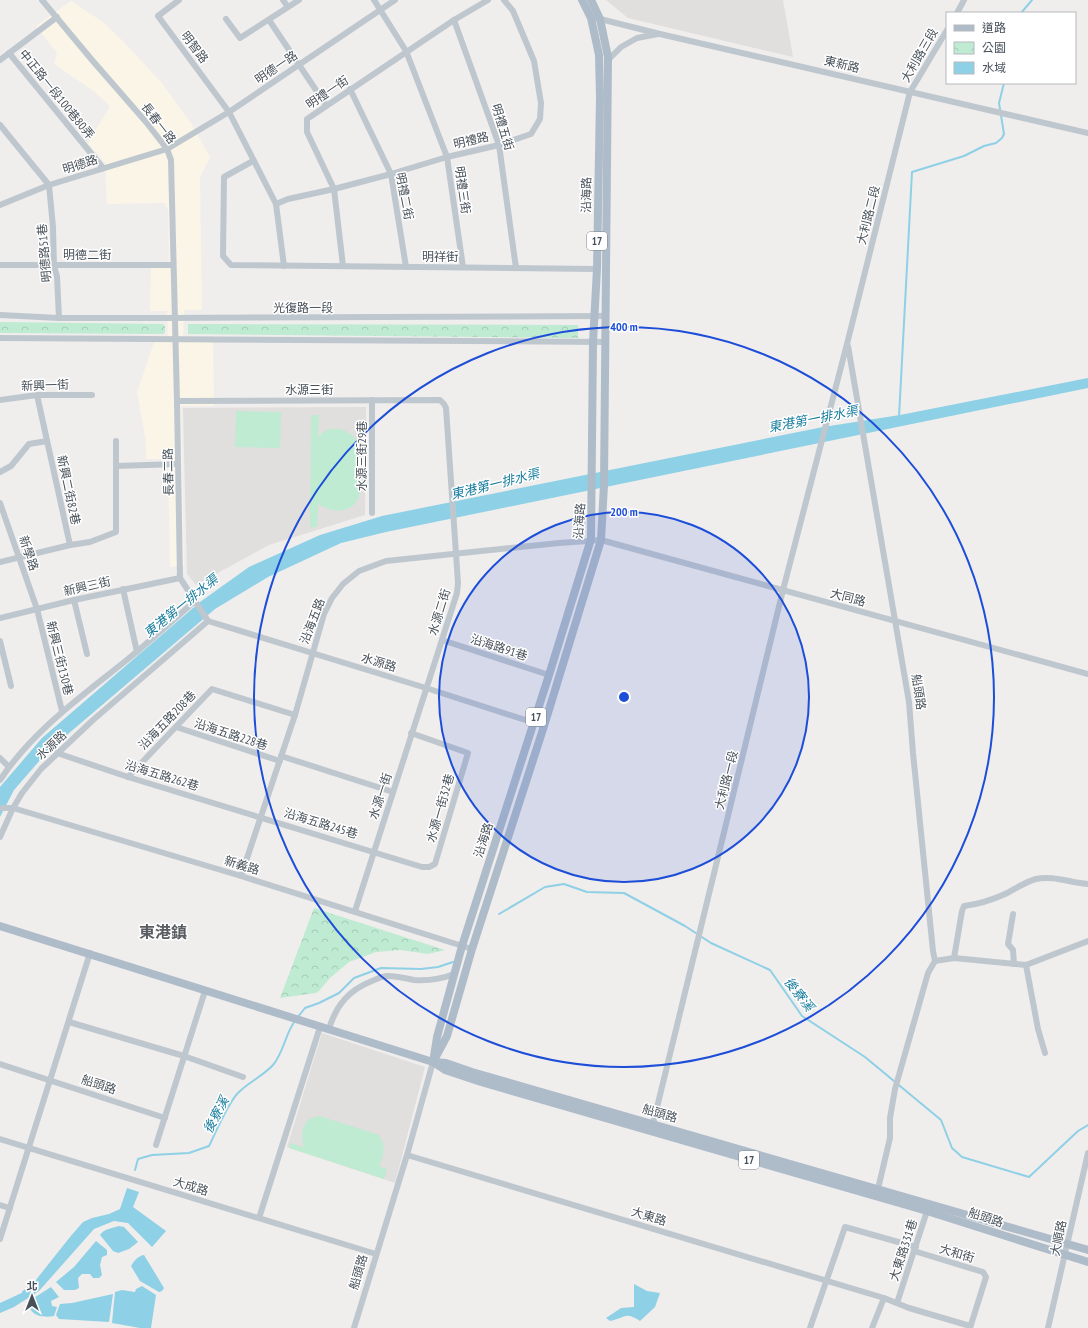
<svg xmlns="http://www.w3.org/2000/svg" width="1088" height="1328" viewBox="0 0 1088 1328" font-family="'PT Sans Narrow','Noto Sans TC',sans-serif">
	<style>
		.commercial { fill: #faf5e7 }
		.education { fill: #e1dede }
		.grass { fill: #beebd1 }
		.park { fill: url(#park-crowns) }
		.water { fill: #8ed0e5 }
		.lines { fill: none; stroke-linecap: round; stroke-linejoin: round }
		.stream { stroke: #8ed0e5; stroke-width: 2 }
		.minor { stroke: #bfc7ce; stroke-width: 6 }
		.major { stroke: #aebcca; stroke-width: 8 }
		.ring { fill: none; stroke: #1d4ed8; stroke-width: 2 }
		.labels { text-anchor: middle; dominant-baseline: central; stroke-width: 3; stroke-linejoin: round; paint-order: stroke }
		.shield { fill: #fff; stroke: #7e848b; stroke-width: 1 }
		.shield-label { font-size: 11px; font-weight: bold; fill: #475059 }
		.street-label { font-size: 12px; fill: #475059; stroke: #fff }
		.water-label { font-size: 13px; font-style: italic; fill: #167c9c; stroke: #fff }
		.district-label { font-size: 16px; font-weight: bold; fill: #5a5d61; stroke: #fff }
		.centre { fill: #1d4ed8; stroke: #fff; stroke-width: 2 }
		.ring-label { font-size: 12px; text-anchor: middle; font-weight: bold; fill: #1d4ed8; stroke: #fff; stroke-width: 3; stroke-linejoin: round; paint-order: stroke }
	</style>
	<defs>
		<pattern id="park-crowns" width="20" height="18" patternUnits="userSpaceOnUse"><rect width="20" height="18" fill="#beebd1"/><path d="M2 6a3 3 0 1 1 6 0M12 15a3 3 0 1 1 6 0" fill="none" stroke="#a5cbb6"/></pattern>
	</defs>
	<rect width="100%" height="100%" fill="#f0eded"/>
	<polygon class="commercial" points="71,1 103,22 123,41 161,82 191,123 210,157 200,177 202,310 184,310 183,340 213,340 214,406 181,406 184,566 170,567 168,459 146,459 146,443 137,392 154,342 168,341 167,311 150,311 151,263 169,262 168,210 164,203 107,204 105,163 88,143 110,106 92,90 54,64 57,53 36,26"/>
	<g class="education">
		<polygon points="606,0 783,0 793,57 628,18"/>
		<polygon points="366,407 365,515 269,545 196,585 187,574 183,408"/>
		<polygon points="322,1033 425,1067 395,1183 287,1147"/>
	</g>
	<g class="grass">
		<polygon points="236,411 281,412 280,448 235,447"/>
		<path d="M311 415H319L318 437C320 435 323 432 325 431 339 424 355 433 360 447 362 454 360 464 360 471 360 479 361 488 359 496 352 515 332 513 318 504L317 527H310Z"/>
		<path d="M320 1116 379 1135C386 1145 384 1155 379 1166L387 1169 384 1179 289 1148 291 1143 304 1147C300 1132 302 1118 320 1116Z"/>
	</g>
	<g class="park">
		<polygon points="0,322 163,324 165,326 165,332 163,334 0,333"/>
		<polygon points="188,324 578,325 578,338 188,334"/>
		<polygon points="314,908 445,950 428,954 400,950 376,952 349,962 330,978 319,991 316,993 280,998"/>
	</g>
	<g class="water">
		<polygon points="1088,378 1088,388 386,532 341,543 268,577 215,609 48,751 14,790 0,817 0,787 42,738 200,602 249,567 320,535 382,516 823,427 900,415"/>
		<polygon points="127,1188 139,1192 133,1207 166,1231 152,1247 128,1223 114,1221 94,1229 39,1291 14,1307 0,1313 0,1303 28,1290 70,1237 83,1222 92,1218 109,1214 120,1209"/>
		<path d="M119 1226 124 1227 138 1242 129 1249 118 1253 113 1251 100 1235C104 1229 112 1228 119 1226Z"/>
		<polygon points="96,1241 107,1250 107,1255 102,1257 100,1265 102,1275 99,1278 93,1278 90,1274 82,1274 78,1278 79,1288 75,1290 64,1290 56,1282 74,1267"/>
		<path d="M144 1255 164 1288 162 1291 159 1292 140 1281 131 1266C134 1261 138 1256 144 1255Z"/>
		<path d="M634 1284 647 1291 660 1293 655 1307 640 1321C624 1311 626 1318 610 1321L606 1318 621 1308 634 1307Z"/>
		<polygon points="142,1286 156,1295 151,1328 140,1328 112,1323 115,1292 122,1290 135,1292 136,1289"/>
		<path d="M51 1287 59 1297 51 1301 52 1306 57 1307 54 1316C43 1318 28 1316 29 1301Z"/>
		<polygon points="113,1294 109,1322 59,1319 56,1315 60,1304 72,1303"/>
	</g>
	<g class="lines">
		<g class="stream">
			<polyline points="1021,13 1032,0"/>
			<polyline points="899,417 912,172 964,156 984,146 996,143 1002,138 1004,134 999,103 1004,83"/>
			<polyline points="499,914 545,887 564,884 587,892 624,893 685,926 711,943 770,970 802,1016 865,1057 941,1120 952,1148 962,1157 1029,1177 1078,1131 1088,1125"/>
			<polyline points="297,1018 305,1008 319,1003 339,993 354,978 381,968 421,969 438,967 453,962"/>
			<path d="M135 1170 138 1159 152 1155 189 1153 209 1146C216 1132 228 1102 239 1092 249 1082 263 1076 273 1065 284 1052 285 1034 295 1021"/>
			<polyline points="23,1292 32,1285"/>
		</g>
		<g class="minor">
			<polyline points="42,0 92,60 146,122 167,149 171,160 177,401 180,578 208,621 426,688 544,726"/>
			<polyline points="179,0 158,16 229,112 276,204 284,266"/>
			<polyline points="283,0 288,7"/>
			<polyline points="374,0 406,51 447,157 463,267"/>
			<polyline points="957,13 964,0"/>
			<polyline points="591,18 600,19 660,34 1088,133"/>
			<polyline points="226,19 240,38 299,0"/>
			<polyline points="269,20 326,105"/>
			<polyline points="454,20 499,145 516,268"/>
			<polyline points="9,53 103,168"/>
			<polyline points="0,60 57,17"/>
			<polyline points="608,60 621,47 637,38 658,34"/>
			<polyline points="350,89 391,174 406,267"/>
			<polyline points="0,125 49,185 53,227 54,266 57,276 59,318"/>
			<polyline points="253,161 224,177 223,256 231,265 597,269"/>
			<polyline points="276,204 288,199 334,189 391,174 447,157 499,145 531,134 540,119 541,103 534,61 513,11 504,0"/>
			<polyline points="0,205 49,185 167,149 229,112 395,0"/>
			<polyline points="0,265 173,265"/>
			<polyline points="343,266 334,189 307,132 307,119 454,20 488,0"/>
			<polyline points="0,315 59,318 165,318 606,316"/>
			<polyline points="0,338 605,342"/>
			<polyline points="848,346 909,702 913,753 933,951 935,961"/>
			<polyline points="37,395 70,545"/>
			<polyline points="0,400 37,395 92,395"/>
			<polyline points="372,400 372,513"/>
			<polyline points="177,401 440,400 444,404 446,408 458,583 457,593 355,911"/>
			<polyline points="116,466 178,464"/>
			<polyline points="0,472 11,466 29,444 47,441"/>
			<polyline points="0,503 37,609 62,711"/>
			<polyline points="0,562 70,545 90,542 116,532 116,441"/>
			<polyline points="123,589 137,652"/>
			<polyline points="74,600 87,654"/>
			<polyline points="0,618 74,600 180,578"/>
			<polyline points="442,640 549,675"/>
			<polyline points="0,641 11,686"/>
			<polyline points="176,727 280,761"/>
			<polyline points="57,753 128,777 422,867 429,867 435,864 468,753 411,733"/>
			<polyline points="281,756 393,792"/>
			<polyline points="0,758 9,767"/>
			<polyline points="128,777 212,689 295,715"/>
			<path d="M0 780C32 732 79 698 123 663 148 643 171 622 195 601"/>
			<polyline points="0,808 13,808 241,876 472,949"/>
			<polyline points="0,837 13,808 22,793 41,769 93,720 208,621"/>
			<polyline points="241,876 295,715 324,614 332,598 343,584 359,571 386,561 559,543 601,540 1088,674"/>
			<polyline points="1013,914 1008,944 1013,950 1014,964"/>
			<path d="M954 958 962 911 964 906C979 904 992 900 1005 894 1015 889 1025 882 1036 879 1053 875 1071 883 1088 884"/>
			<polyline points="1026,965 1038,1029 1045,1053"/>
			<polyline points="69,1022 184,1056 243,1077"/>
			<path d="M329 1029C336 1005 349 990 372 981 377 979 382 976 387 976 396 976 405 978 414 980 428 981 441 979 454 974"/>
			<polyline points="0,1064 165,1118"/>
			<polyline points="652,1128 783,590 847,344 910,92 947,30"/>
			<polyline points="0,1139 376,1254"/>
			<polyline points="156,1145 205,991"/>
			<polyline points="407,1155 884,1298 909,1308 970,1326"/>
			<polyline points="877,1193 890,1138 890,1118 895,1089 928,973 935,961 954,958 1026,965 1088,941"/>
			<polyline points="0,1205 10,1208"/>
			<polyline points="259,1218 320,1027"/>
			<polyline points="0,1239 90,953"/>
			<polyline points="914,1251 983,1272 986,1277 970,1328"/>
			<polyline points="897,1303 928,1208"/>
			<polyline points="354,1328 407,1155 433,1062"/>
			<polyline points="810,1328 845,1227 916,1247"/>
			<polyline points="872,1328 884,1298"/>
			<polyline points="1048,1328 1088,1153"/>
		</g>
		<g class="major">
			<polyline points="0,926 433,1062 445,1070 481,1082 927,1211 1088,1262"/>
			<polyline points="434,1056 437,1037 462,946 549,675 591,539 593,342 597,269 600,97 599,55 591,18 582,0"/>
			<polyline points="433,1062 447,1036 472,949 544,726 601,540 604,485 608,57 600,19 591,0"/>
			<polyline points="434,1062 446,1063 472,1072 1088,1250"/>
		</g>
	</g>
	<circle cx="624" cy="697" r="185" fill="#1d4ed8" fill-opacity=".12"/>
	<g class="ring">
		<circle cx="624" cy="697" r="185"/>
		<circle cx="624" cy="697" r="370"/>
	</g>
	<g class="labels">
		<g class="shield">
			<rect x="587" y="232" width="20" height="18" rx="3"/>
			<rect x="526" y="708" width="20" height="18" rx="3"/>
			<rect x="739" y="1151" width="20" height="18" rx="3"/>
		</g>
		<g class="shield-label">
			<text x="597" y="241">17</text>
			<text x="536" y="717">17</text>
			<text x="749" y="1160">17</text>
		</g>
		<g class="street-label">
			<text transform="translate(195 47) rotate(53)">明智路</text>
			<text transform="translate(919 55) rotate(-60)">大利路三段</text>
			<text transform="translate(842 64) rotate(13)">東新路</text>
			<text transform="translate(276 67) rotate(-34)">明德一路</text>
			<text transform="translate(327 92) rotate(-34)">明禮一街</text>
			<text transform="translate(57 94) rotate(51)">中正路一段100巷80弄</text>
			<text transform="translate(159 123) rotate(52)">長春一路</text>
			<text transform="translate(503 127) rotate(73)">明禮五街</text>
			<text transform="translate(471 140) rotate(-13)">明禮路</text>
			<text transform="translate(80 164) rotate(-18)">明德路</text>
			<text transform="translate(463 190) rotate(82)">明禮三街</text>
			<text transform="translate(586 195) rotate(-89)">沿海路</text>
			<text transform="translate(405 196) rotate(79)">明禮二街</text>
			<text transform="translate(868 215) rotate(-76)">大利路二段</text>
			<text transform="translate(44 253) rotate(-95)">明德路51巷</text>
			<text x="87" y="254">明德二街</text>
			<text x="440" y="256">明祥街</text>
			<text x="303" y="307">光復路一段</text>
			<text transform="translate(45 385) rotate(-2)">新興一街</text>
			<text x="309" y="389">水源三街</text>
			<text transform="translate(361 456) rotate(-90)">水源三街29巷</text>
			<text transform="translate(168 472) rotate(-91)">長春二路</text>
			<text transform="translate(69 490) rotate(78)">新興二街82巷</text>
			<text transform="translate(579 521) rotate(-86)">沿海路</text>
			<text transform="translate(29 553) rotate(71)">新學路</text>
			<text transform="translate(87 586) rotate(-13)">新興三街</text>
			<text transform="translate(848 597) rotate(15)">大同路</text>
			<text transform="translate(439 612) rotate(-73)">水源二街</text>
			<text transform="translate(312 621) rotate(-69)">沿海五路</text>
			<text transform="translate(499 647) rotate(18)">沿海路91巷</text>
			<text transform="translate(60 658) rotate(76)">新興三街130巷</text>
			<text transform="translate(379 662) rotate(17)">水源路</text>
			<text transform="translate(919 692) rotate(82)">船頭路</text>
			<text transform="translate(167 720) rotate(-46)">沿海五路208巷</text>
			<text transform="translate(231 734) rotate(18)">沿海五路228巷</text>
			<text transform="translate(51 745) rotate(-43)">水源路</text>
			<text transform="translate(162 775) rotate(17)">沿海五路262巷</text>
			<text transform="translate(726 780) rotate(-76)">大利路一段</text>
			<text transform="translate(380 796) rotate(-72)">水源一街</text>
			<text transform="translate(440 808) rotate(-74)">水源一街32巷</text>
			<text transform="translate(321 823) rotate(17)">沿海五路245巷</text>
			<text transform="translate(483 840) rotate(-72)">沿海路</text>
			<text transform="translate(242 865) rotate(17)">新義路</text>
			<text transform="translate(99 1084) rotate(18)">船頭路</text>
			<text transform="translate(660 1113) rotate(16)">船頭路</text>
			<text transform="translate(191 1186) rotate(17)">大成路</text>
			<text transform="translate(649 1216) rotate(17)">大東路</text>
			<text transform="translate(986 1217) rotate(18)">船頭路</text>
			<text transform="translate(1058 1238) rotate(-78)">大順路</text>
			<text transform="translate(903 1250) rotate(-72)">大東路331巷</text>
			<text transform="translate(957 1253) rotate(16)">大和街</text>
			<text transform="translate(358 1272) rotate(-74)">船頭路</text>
		</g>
		<g class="water-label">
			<text transform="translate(813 419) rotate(-11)">東港第一排水渠</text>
			<text transform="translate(495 484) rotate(-14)">東港第一排水渠</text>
			<text transform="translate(181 606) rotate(-39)">東港第一排水渠</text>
			<text transform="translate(799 994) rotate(52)">後寮溪</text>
			<text transform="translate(216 1115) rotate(-62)">後寮溪</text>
		</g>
		<g class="district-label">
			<text x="163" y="932">東港鎮</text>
		</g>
	</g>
	<circle cx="624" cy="697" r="6" class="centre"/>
	<g class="ring-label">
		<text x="624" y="331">400 m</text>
		<text x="624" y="516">200 m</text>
	</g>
	<rect x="946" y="12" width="130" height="72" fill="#ffffff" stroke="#b5b9bd"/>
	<rect x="954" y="25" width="20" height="6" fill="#aebcca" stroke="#b5b9bd"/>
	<text x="982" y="32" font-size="12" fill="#475059">道路</text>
	<rect x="954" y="42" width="20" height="12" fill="url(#park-crowns)" stroke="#b5b9bd"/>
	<text x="982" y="52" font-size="12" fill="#475059">公園</text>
	<rect x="954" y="62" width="20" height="12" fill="#8ed0e5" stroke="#b5b9bd"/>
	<text x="982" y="72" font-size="12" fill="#475059">水域</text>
	<g transform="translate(32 1296)" stroke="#ffffff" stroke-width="3" paint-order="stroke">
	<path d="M0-3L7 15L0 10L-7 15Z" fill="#475059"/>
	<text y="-6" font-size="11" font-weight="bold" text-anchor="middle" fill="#475059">北</text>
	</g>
</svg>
